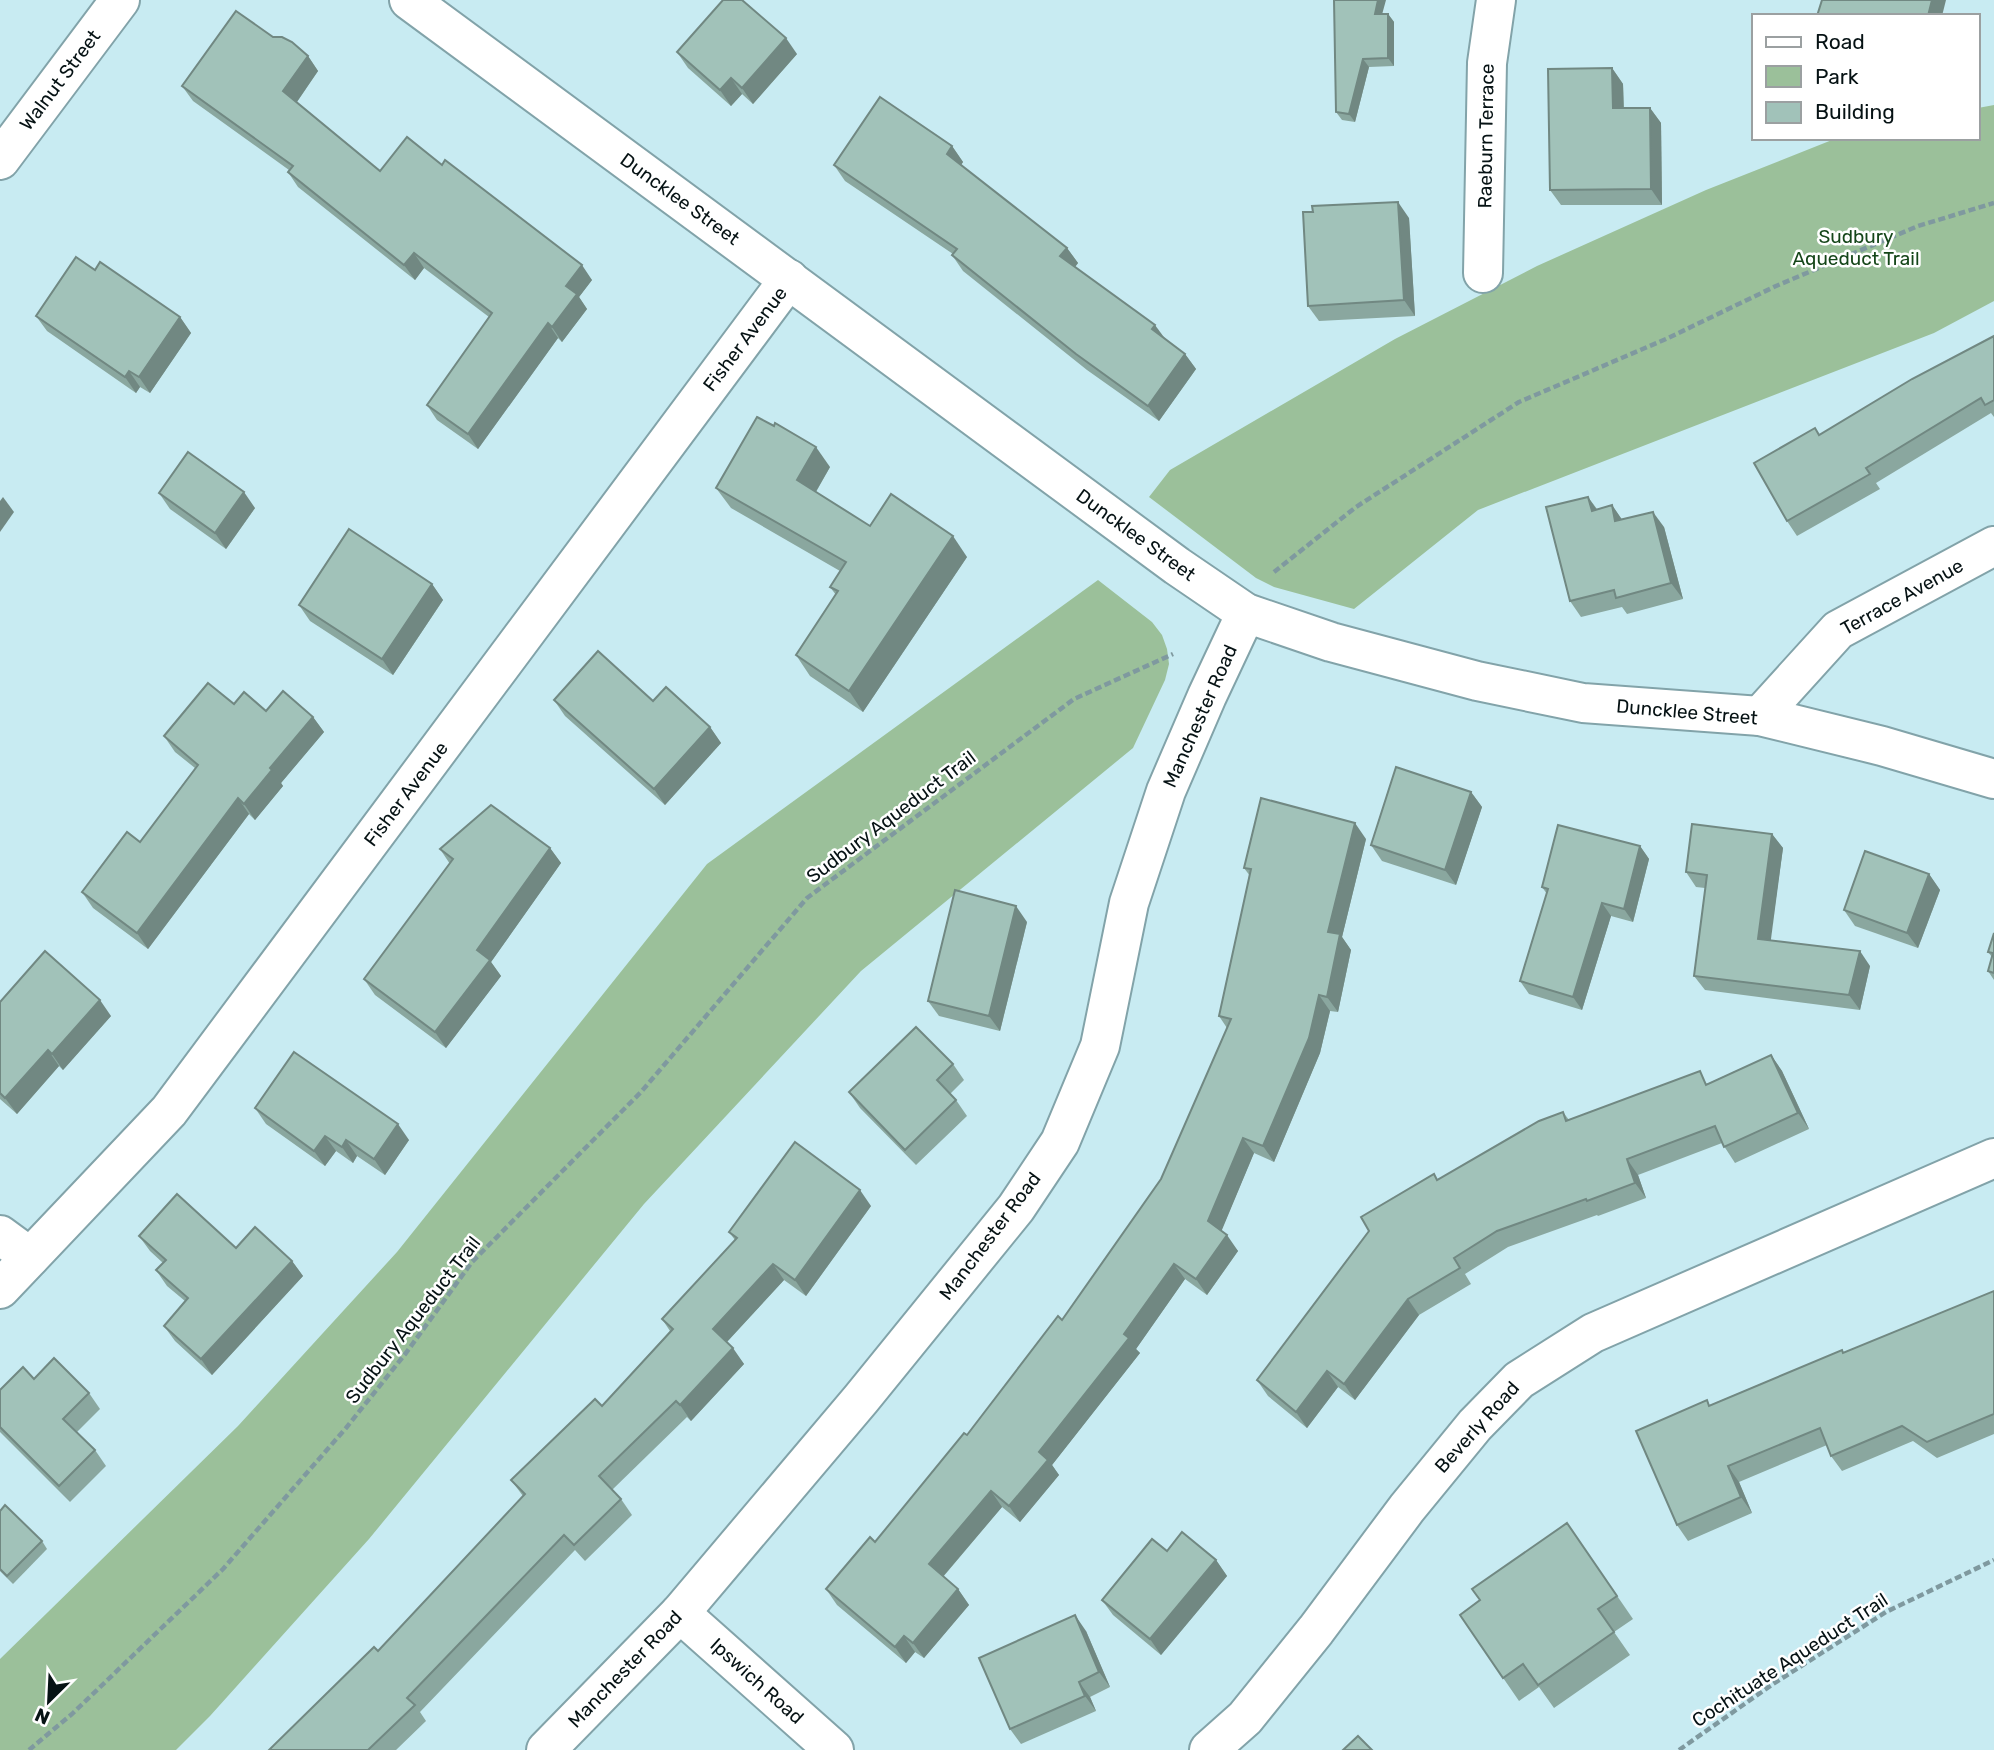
<svg xmlns="http://www.w3.org/2000/svg" width="1994" height="1750" viewBox="0 0 1994 1750" font-family="Rubik,sans-serif">
	<style>
		.green { fill: #9bc09a }
		.lines { fill: none; stroke-linecap: round; stroke-linejoin: round }
		.minor-casing { stroke: #82a3a9; stroke-width: 42 }
		.secondary-casing { stroke: #82a3a9; stroke-width: 42 }
		.path { stroke: #7f999f; stroke-width: 4.5; stroke-dasharray: 7 3.5; stroke-linecap: butt }
		.minor { stroke: #fff; stroke-width: 38 }
		.secondary { stroke: #fff; stroke-width: 38 }
		.wall { fill: #8aa79f }
		.shaded-wall { fill: #718882 }
		.building { fill: #a1c2b9; stroke: #718882; stroke-width: 2 }
		.labels { text-anchor: middle; dominant-baseline: central; stroke-width: 5; stroke-linejoin: round; paint-order: stroke }
		.street-label { font-size: 19px; fill: #061214; stroke: #fff }
		.park-label { font-size: 19px; fill: #154619; stroke: #fff }
	</style>
	<rect width="100%" height="100%" fill="#c8ebf2"/>
	<g class="green">
		<polygon points="1994,105 1994,301 1934,333 1478,510 1354,609 1274,587 1256,578 1149,497 1170,470 1395,339 1537,266 1706,190 1837,138 1978,138 1978,108"/>
		<polygon points="1098,580 1152,622 1162,635 1167,649 1169,664 1165,680 1133,748 861,971 644,1204 369,1539 210,1716 176,1750 0,1750 0,1659 238,1426 397,1252 707,864"/>
	</g>
	<g class="lines">
		<defs>
			<g id="minor">
				<polyline points="409,0 1177,566 1246,613 1331,642 1477,681 1583,703 1760,716 1882,746 1994,779"/>
				<polyline points="1483,273 1487,63 1496,0"/>
				<polyline points="1760,716 1838,630 1994,546"/>
				<polyline points="0,1235 30,1257"/>
				<polyline points="0,1289 169,1111 789,279"/>
				<polyline points="680,1613 834,1750"/>
				<polyline points="546,1750 680,1613 861,1399 1016,1208 1060,1142 1100,1046 1129,903 1166,791 1207,696 1246,613"/>
				<polyline points="1209,1750 1245,1718 1316,1630 1407,1508 1475,1425 1519,1380 1593,1333 1994,1158"/>
			</g>
			<polyline id="secondary" points="0,160 120,0"/>
		</defs>
		<use href="#minor" class="minor-casing"/>
		<use href="#secondary" class="secondary-casing"/>
		<g class="path">
			<polyline points="1274,572 1356,507 1519,402 1666,339 1776,286 1918,226 1994,203"/>
			<polyline points="29,1750 72,1714 223,1569 346,1428 406,1353 472,1262 641,1092 807,898 1074,699 1173,654"/>
			<polyline points="1679,1750 1773,1684 1886,1612 1994,1560"/>
		</g>
		<use href="#minor" class="minor"/>
		<use href="#secondary" class="secondary"/>
	</g>
	<g class="wall">
		<polygon points="1382,14 1388,14 1394,22 1394,66 1369,67 1355,122 1342,120 1336,112"/>
		<polygon points="273,37 308,56 318,71 297,102 380,171 442,165 592,280 579,297 587,309 562,342 558,338 478,449 437,420 427,405 489,317 424,268 415,280 298,187 288,172 289,170 193,101 182,86"/>
		<polygon points="677,52 797,54 753,104 742,94 731,106 688,68"/>
		<polygon points="1612,68 1623,84 1624,108 1650,108 1661,123 1662,205 1561,205 1550,190"/>
		<polygon points="952,146 963,162 961,165 1067,248 1078,263 1075,267 1165,339 1185,354 1196,369 1159,421 1087,370 963,271 952,255 953,254 845,181 834,165"/>
		<polygon points="1409,218 1415,316 1319,321 1308,306"/>
		<polygon points="95,270 180,317 191,333 150,393 140,387 136,393 47,331 36,316"/>
		<polygon points="1994,336 1994,417 1991,413 1876,483 1880,489 1797,536 1787,521 1815,428 1820,435"/>
		<polygon points="830,467 816,492 870,526 967,557 863,712 810,676 796,655 836,595 830,587 840,571 731,508 716,488"/>
		<polygon points="159,493 255,508 226,549 170,509"/>
		<polygon points="1588,497 1597,509 1612,505 1622,520 1664,527 1683,599 1627,614 1622,607 1581,617 1570,601"/>
		<polygon points="432,584 443,600 393,675 310,621 299,605"/>
		<polygon points="554,700 653,701 710,727 721,743 665,805 565,716"/>
		<polygon points="234,704 266,711 313,717 324,732 281,783 283,786 255,820 249,814 148,949 93,908 82,892 140,842 195,768 175,752 164,736"/>
		<polygon points="1471,792 1482,807 1456,885 1382,861 1371,845"/>
		<polygon points="1772,834 1783,848 1770,940 1870,966 1860,1010 1705,990 1694,976 1705,888 1696,887 1686,872"/>
		<polygon points="1366,839 1342,937 1351,950 1338,1012 1330,1011 1320,1053 1274,1162 1254,1153 1221,1231 1238,1251 1207,1295 1185,1279 1136,1349 1140,1353 1052,1465 1059,1475 1020,1522 1002,1507 943,1577 958,1589 969,1605 924,1658 915,1652 906,1663 837,1605 826,1589 875,1542 967,1435 1062,1320 1161,1179 1227,1028 1219,1016 1250,876 1244,868"/>
		<polygon points="1640,846 1649,859 1633,922 1611,916 1582,1010 1529,994 1520,981 1547,894 1542,887"/>
		<polygon points="550,848 561,863 491,962 501,976 446,1048 375,995 364,979 450,864 440,849"/>
		<polygon points="1929,874 1940,890 1918,948 1855,926 1844,910"/>
		<polygon points="1027,922 1000,1031 939,1016 928,1001"/>
		<polygon points="1994,933 1994,980 1988,971 1992,957 1988,952"/>
		<polygon points="0,1002 111,1016 63,1070 59,1066 17,1114 0,1099"/>
		<polygon points="1771,1055 1782,1071 1809,1129 1735,1163 1722,1143 1638,1175 1646,1198 1598,1216 1597,1215 1508,1247 1465,1274 1471,1284 1419,1315 1355,1400 1338,1387 1307,1428 1268,1396 1257,1380 1369,1231 1438,1180 1563,1112 1569,1120 1709,1083"/>
		<polygon points="953,1064 964,1080 950,1094 956,1100 967,1116 916,1165 860,1108 849,1092"/>
		<polygon points="255,1108 409,1140 385,1175 357,1156 353,1163 336,1151 325,1166 266,1124"/>
		<polygon points="871,1206 806,1296 784,1280 727,1342 744,1364 691,1421 687,1417 612,1490 621,1499 632,1515 585,1561 575,1550 420,1712 426,1721 396,1750 269,1750 378,1651 523,1496 511,1480 602,1406 670,1331 662,1319 735,1240 729,1232"/>
		<polygon points="139,1236 292,1261 303,1276 212,1375 175,1341 164,1326 185,1301 167,1286 156,1270 163,1263 150,1251"/>
		<polygon points="1994,1291 1994,1434 1937,1458 1913,1441 1842,1471 1831,1456 1827,1445 1739,1482 1752,1513 1688,1541 1677,1525 1710,1405 1842,1350 1844,1353"/>
		<polygon points="34,1379 89,1393 100,1409 77,1432 95,1450 106,1466 70,1502 0,1432 0,1390"/>
		<polygon points="0,1511 42,1541 47,1549 13,1584 0,1571"/>
		<polygon points="1567,1523 1633,1619 1614,1632 1630,1655 1554,1708 1539,1687 1519,1701 1460,1615 1480,1601"/>
		<polygon points="1167,1551 1216,1560 1227,1576 1161,1655 1113,1615 1102,1600"/>
		<polygon points="1086,1631 1110,1687 1090,1697 1096,1711 1021,1744 1010,1729"/>
	</g>
	<g class="shaded-wall">
		<polygon points="1378,0 1386,0 1380,22 1375,14"/>
		<polygon points="1932,0 1946,0 1942,16 1928,16"/>
		<polygon points="1388,14 1394,22 1394,66 1388,58"/>
		<polygon points="786,38 797,54 753,104 742,88"/>
		<polygon points="308,56 318,71 294,106 283,91"/>
		<polygon points="1363,59 1369,67 1355,122 1349,114"/>
		<polygon points="1612,68 1623,84 1624,124 1613,108"/>
		<polygon points="731,78 742,94 731,106 720,90"/>
		<polygon points="1650,108 1661,123 1662,205 1651,189"/>
		<polygon points="952,146 963,162 958,169 947,154"/>
		<polygon points="1398,202 1409,218 1415,316 1404,300"/>
		<polygon points="1067,248 1078,263 1071,272 1060,256"/>
		<polygon points="414,253 424,268 415,280 404,265"/>
		<polygon points="582,265 592,280 579,297 587,309 562,342 552,327 566,286"/>
		<polygon points="180,317 191,333 150,393 139,377"/>
		<polygon points="548,323 558,338 478,449 468,434"/>
		<polygon points="1155,325 1166,340 1152,329"/>
		<polygon points="1185,354 1196,369 1159,421 1148,406"/>
		<polygon points="129,371 140,387 136,393 125,377"/>
		<polygon points="816,447 830,467 811,500 797,480"/>
		<polygon points="244,492 255,508 226,549 215,533"/>
		<polygon points="3,497 14,512 0,532 0,501"/>
		<polygon points="1588,497 1599,513 1592,511"/>
		<polygon points="1612,505 1623,521 1615,521"/>
		<polygon points="1653,512 1664,527 1683,599 1671,583"/>
		<polygon points="953,536 967,557 863,712 849,691"/>
		<polygon points="432,584 443,600 393,675 382,659"/>
		<polygon points="313,717 324,732 281,783 283,786 255,820 244,804 270,768"/>
		<polygon points="710,727 721,743 665,805 654,789"/>
		<polygon points="1471,792 1482,807 1456,885 1445,870"/>
		<polygon points="238,798 249,814 148,949 137,933"/>
		<polygon points="1355,823 1366,839 1342,937 1351,950 1338,1012 1327,997 1328,932"/>
		<polygon points="1772,834 1783,848 1769,954 1758,939"/>
		<polygon points="1640,846 1649,859 1633,922 1624,909"/>
		<polygon points="550,848 561,863 491,962 501,976 446,1048 435,1032 477,950"/>
		<polygon points="1929,874 1940,890 1918,948 1907,933"/>
		<polygon points="1602,903 1611,916 1582,1010 1573,997"/>
		<polygon points="1016,906 1027,922 1000,1031 989,1016"/>
		<polygon points="1860,951 1870,966 1860,1010 1849,995"/>
		<polygon points="1319,995 1330,1011 1320,1053 1274,1162 1263,1146"/>
		<polygon points="100,1000 111,1016 63,1070 52,1054"/>
		<polygon points="48,1050 59,1066 17,1114 5,1098"/>
		<polygon points="1771,1055 1782,1071 1809,1129 1798,1113"/>
		<polygon points="398,1124 409,1140 385,1175 374,1159"/>
		<polygon points="325,1136 336,1151 325,1166 314,1151"/>
		<polygon points="1243,1138 1254,1153 1219,1237 1208,1221"/>
		<polygon points="346,1140 357,1156 353,1163 342,1147"/>
		<polygon points="1627,1159 1638,1175 1646,1198 1635,1183"/>
		<polygon points="860,1190 871,1206 806,1296 795,1280"/>
		<polygon points="1227,1235 1238,1251 1207,1295 1196,1279"/>
		<polygon points="292,1261 303,1276 212,1375 201,1359"/>
		<polygon points="773,1264 784,1280 724,1345 713,1329"/>
		<polygon points="1174,1264 1185,1279 1136,1349 1140,1353 1052,1465 1059,1475 1020,1522 1009,1506 1039,1452"/>
		<polygon points="1408,1299 1419,1315 1355,1400 1344,1384"/>
		<polygon points="733,1348 744,1364 691,1421 680,1405"/>
		<polygon points="1327,1371 1338,1387 1307,1428 1296,1412"/>
		<polygon points="1728,1466 1739,1482 1752,1513 1741,1497"/>
		<polygon points="991,1491 1002,1507 940,1580 929,1564"/>
		<polygon points="1216,1560 1227,1576 1161,1655 1150,1639"/>
		<polygon points="958,1589 969,1605 924,1658 913,1643"/>
		<polygon points="1075,1615 1086,1631 1110,1687 1099,1672"/>
		<polygon points="904,1636 915,1652 906,1663 895,1647"/>
		<polygon points="1079,1682 1090,1697 1096,1711 1085,1696"/>
	</g>
	<g class="building">
		<polygon points="723,0 742,0 786,38 742,88 731,78 720,90 677,52"/>
		<polygon points="1334,0 1378,0 1375,14 1388,14 1388,58 1363,59 1349,114 1336,112"/>
		<polygon points="1822,0 1932,0 1928,16 1817,16"/>
		<polygon points="236,11 273,37 282,37 292,42 308,56 283,91 380,171 407,137 442,165 445,160 582,265 566,286 577,294 552,327 548,323 468,434 427,405 492,313 414,253 404,265 288,172 293,166 182,86"/>
		<polygon points="1612,68 1613,108 1650,108 1651,189 1550,190 1548,69"/>
		<polygon points="880,97 952,146 947,154 1067,248 1060,256 1155,325 1152,329 1185,354 1148,406 1076,354 952,255 957,249 834,165"/>
		<polygon points="1398,202 1404,300 1308,306 1303,212 1313,212 1312,206"/>
		<polygon points="76,257 95,270 100,262 180,317 139,377 129,371 125,377 36,316"/>
		<polygon points="1994,336 1994,400 1985,405 1981,398 1866,468 1870,474 1787,521 1754,463 1815,428 1819,435 1912,379"/>
		<polygon points="757,417 774,426 775,423 816,447 797,480 870,526 891,494 953,536 849,691 796,655 838,591 830,587 846,562 716,488"/>
		<polygon points="188,452 244,492 215,533 159,493"/>
		<polygon points="1588,497 1592,511 1612,505 1615,521 1653,512 1671,583 1616,598 1614,590 1570,601 1546,507"/>
		<polygon points="349,529 432,584 382,659 299,605"/>
		<polygon points="598,651 653,701 666,687 710,727 654,789 554,700"/>
		<polygon points="208,683 234,704 244,692 266,711 283,691 313,717 270,768 272,770 244,804 238,798 137,933 82,892 127,832 140,842 198,765 164,736"/>
		<polygon points="1396,767 1471,792 1445,870 1371,845"/>
		<polygon points="1261,798 1355,823 1328,932 1340,934 1327,997 1319,995 1309,1038 1263,1146 1243,1138 1208,1221 1227,1235 1196,1279 1174,1264 1124,1334 1129,1338 1039,1452 1048,1460 1009,1506 991,1491 929,1564 958,1589 913,1643 904,1636 895,1647 826,1589 870,1537 875,1542 964,1433 967,1435 1058,1316 1062,1320 1161,1179 1231,1019 1219,1016 1251,869 1244,868"/>
		<polygon points="491,805 550,848 477,950 490,960 435,1032 364,979 453,859 440,849"/>
		<polygon points="1692,824 1772,834 1758,939 1860,951 1849,995 1694,976 1707,875 1686,872"/>
		<polygon points="1558,825 1640,846 1624,909 1602,903 1573,997 1520,981 1548,889 1542,887"/>
		<polygon points="1865,851 1929,874 1907,933 1844,910"/>
		<polygon points="955,890 1016,906 989,1016 928,1001"/>
		<polygon points="1994,933 1994,973 1988,971 1993,953 1988,952"/>
		<polygon points="45,951 100,1000 52,1054 48,1050 5,1098 0,1093 0,1002"/>
		<polygon points="916,1027 953,1064 937,1080 956,1100 905,1150 849,1092"/>
		<polygon points="294,1052 398,1124 374,1159 346,1140 342,1147 325,1136 314,1151 255,1108"/>
		<polygon points="1771,1055 1798,1113 1724,1147 1715,1126 1627,1159 1635,1183 1587,1201 1586,1199 1497,1231 1454,1258 1460,1268 1408,1299 1344,1384 1327,1371 1296,1412 1257,1380 1369,1231 1361,1217 1434,1174 1437,1180 1539,1121 1563,1112 1566,1121 1700,1071 1706,1085"/>
		<polygon points="795,1142 860,1190 795,1280 773,1264 713,1329 733,1348 680,1405 676,1401 599,1476 621,1499 574,1545 564,1535 407,1698 415,1705 368,1750 269,1750 374,1647 378,1651 525,1494 511,1480 595,1399 602,1406 673,1329 662,1319 737,1238 729,1232"/>
		<polygon points="177,1194 236,1248 255,1227 292,1261 201,1359 164,1326 188,1298 156,1270 166,1260 139,1236"/>
		<polygon points="1994,1291 1994,1414 1927,1442 1902,1426 1831,1456 1820,1428 1728,1466 1741,1497 1677,1525 1636,1431 1707,1400 1709,1406 1842,1350 1843,1353"/>
		<polygon points="54,1358 89,1393 63,1419 95,1450 59,1486 0,1427 0,1390 23,1367 34,1379"/>
		<polygon points="5,1505 42,1541 7,1576 0,1569 0,1511"/>
		<polygon points="1567,1523 1617,1596 1598,1609 1614,1632 1538,1685 1523,1664 1503,1678 1460,1615 1480,1600 1472,1589"/>
		<polygon points="1182,1532 1216,1560 1150,1639 1102,1600 1152,1539 1167,1551"/>
		<polygon points="1075,1615 1099,1672 1079,1682 1085,1696 1010,1729 979,1658"/>
		<polygon points="1358,1736 1372,1750 1343,1750"/>
	</g>
	<g class="labels">
		<g class="street-label">
			<text transform="translate(60 80) rotate(-53)">Walnut Street</text>
			<text transform="translate(1486 136) rotate(-89)">Raeburn Terrace</text>
			<text transform="translate(680 199) rotate(36)">Duncklee Street</text>
			<text transform="translate(745 339) rotate(-53)">Fisher Avenue</text>
			<text transform="translate(1136 535) rotate(36)">Duncklee Street</text>
			<text transform="translate(1902 597) rotate(-29)">Terrace Avenue</text>
			<text transform="translate(1687 712) rotate(5)">Duncklee Street</text>
			<text transform="translate(1200 716) rotate(-66)">Manchester Road</text>
			<text transform="translate(406 794) rotate(-53)">Fisher Avenue</text>
			<text transform="translate(891 817) rotate(-37)">Sudbury Aqueduct Trail</text>
			<text transform="translate(990 1236) rotate(-53)">Manchester Road</text>
			<text transform="translate(413 1320) rotate(-52)">Sudbury Aqueduct Trail</text>
			<text transform="translate(1477 1427) rotate(-48)">Beverly Road</text>
			<text transform="translate(1790 1660) rotate(-33)">Cochituate Aqueduct Trail</text>
			<text transform="translate(625 1669) rotate(-46)">Manchester Road</text>
			<text transform="translate(757 1681) rotate(42)">Ipswich Road</text>
		</g>
		<g class="park-label">
			<text x="1856" y="236">Sudbury<tspan x="1856" dy="22">Aqueduct Trail</tspan></text>
		</g>
	</g>
	<rect x="1752" y="14" width="228" height="126" fill="#ffffff" stroke="#9ba0a1" stroke-width="2"/>
	<rect x="1766" y="37" width="35" height="10" fill="#ffffff" stroke="#9ba0a1" stroke-width="2"/>
	<text x="1815" y="49" font-size="21" fill="#061214">Road</text>
	<rect x="1766" y="66" width="35" height="21" fill="#9bc09a" stroke="#9ba0a1" stroke-width="2"/>
	<text x="1815" y="84" font-size="21" fill="#061214">Park</text>
	<rect x="1766" y="102" width="35" height="21" fill="#a1c2b9" stroke="#9ba0a1" stroke-width="2"/>
	<text x="1815" y="119" font-size="21" fill="#061214">Building</text>
	<g transform="translate(49 1701) rotate(204)" stroke="#ffffff" stroke-width="5" paint-order="stroke">
	<path d="M0-5L12 26L0 18L-12 26Z" fill="#061214"/>
	<text y="-10" font-size="19" font-weight="bold" text-anchor="middle" fill="#061214">N</text>
	</g>
</svg>
